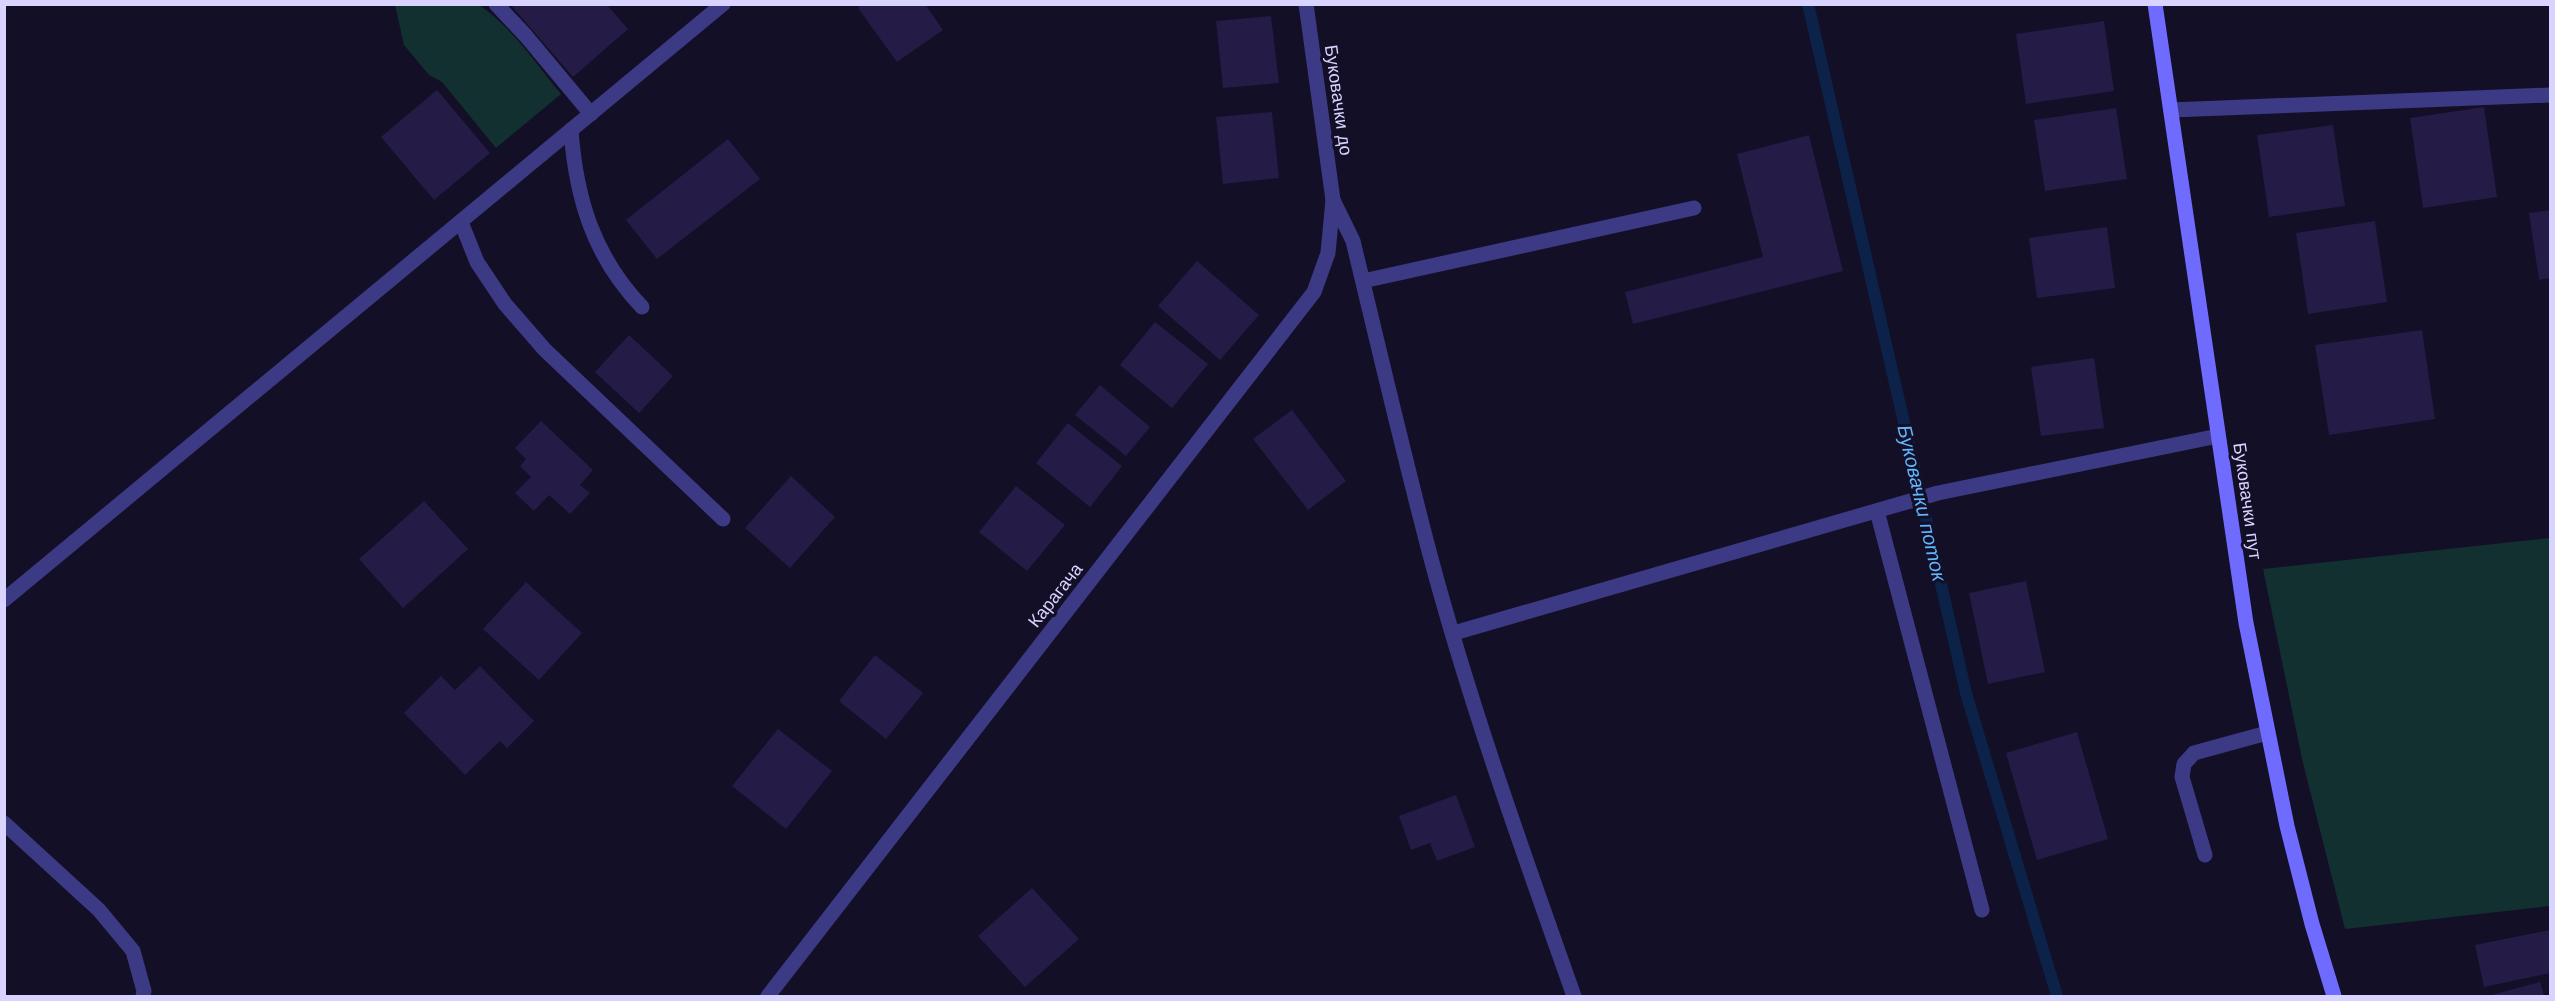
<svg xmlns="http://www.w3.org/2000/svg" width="2555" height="1001" viewBox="0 0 2555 1001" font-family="'Work Sans',sans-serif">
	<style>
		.green { fill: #12302f }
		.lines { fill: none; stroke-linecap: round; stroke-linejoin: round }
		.stream { stroke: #0c2248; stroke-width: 12 }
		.building { fill: #241b47 }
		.lane { stroke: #3d3a85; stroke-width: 15 }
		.street { stroke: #3d3a85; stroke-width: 15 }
		.secondary { stroke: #6f6bff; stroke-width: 15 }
		.labels { text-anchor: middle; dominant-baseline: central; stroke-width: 6; stroke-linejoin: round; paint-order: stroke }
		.street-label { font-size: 18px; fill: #d9d4ff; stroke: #130f26 }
		.water-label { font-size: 20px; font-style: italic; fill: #62b6ff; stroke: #130f26 }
	</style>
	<rect width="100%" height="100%" fill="#130f26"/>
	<g class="green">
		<path d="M395 5H479C512 27 536 64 561 94L496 148 442 82 429 75 404 45Z"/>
		<polygon points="2550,538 2550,906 2345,929 2302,759 2263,569"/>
	</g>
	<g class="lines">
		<polyline class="stream" points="1808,4 1966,693 2057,996"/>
	</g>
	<g class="building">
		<polygon points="510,4 606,4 628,29 573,77"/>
		<polygon points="862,4 925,4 943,30 897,62 858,8"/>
		<polygon points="1271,16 1279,83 1223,88 1216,21"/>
		<polygon points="2104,21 2114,91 2026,104 2016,34"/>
		<polygon points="437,90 490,153 434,200 381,137"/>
		<polygon points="2484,107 2497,197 2423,208 2410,118"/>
		<polygon points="2116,108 2127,179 2045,191 2034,120"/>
		<polygon points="1272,112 1279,178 1223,184 1216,117"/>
		<polygon points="2333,125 2345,206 2269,217 2257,135"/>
		<polygon points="1809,135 1843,271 1633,324 1625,292 1763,257 1737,154"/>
		<polygon points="728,139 760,179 657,259 626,220"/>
		<polygon points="2550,210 2550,278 2539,280 2529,213"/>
		<polygon points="2375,221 2387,302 2308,314 2296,233"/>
		<polygon points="2107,227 2115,288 2037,298 2029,238"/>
		<polygon points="1197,261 1259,315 1220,360 1158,306"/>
		<polygon points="1155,322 1208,364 1172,408 1120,365"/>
		<polygon points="2422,330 2435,419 2329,435 2315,345"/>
		<polygon points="629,335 673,376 639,413 595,372"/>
		<polygon points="2094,358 2104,428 2041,436 2031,367"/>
		<polygon points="1100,385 1150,427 1126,456 1075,415"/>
		<polygon points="1292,410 1346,481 1308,510 1253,439"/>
		<polygon points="541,421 593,470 580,485 590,493 570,514 549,495 534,511 515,493 531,477 520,466 526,459 515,448"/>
		<polygon points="1068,423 1122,466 1090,507 1036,463"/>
		<polygon points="791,476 835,517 790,568 745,528"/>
		<polygon points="1016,486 1065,525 1027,571 979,532"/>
		<polygon points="424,501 468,549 403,608 359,559"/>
		<polygon points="2026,581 2045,672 1988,684 1969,593"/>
		<polygon points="526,582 582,633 539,680 483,629"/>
		<polygon points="875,655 923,693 886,739 839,701"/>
		<polygon points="480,666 534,721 507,748 500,741 465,775 404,713 441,676 455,690"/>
		<polygon points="778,729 832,771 786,829 732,786"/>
		<polygon points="2077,732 2108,839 2037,860 2006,753"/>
		<polygon points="1456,795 1475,847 1437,861 1430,843 1411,850 1399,816"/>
		<polygon points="1032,888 1079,939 1025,987 978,936"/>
		<polygon points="2550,930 2550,973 2484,987 2475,945"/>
		<polygon points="2540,982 2544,996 2488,996"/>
	</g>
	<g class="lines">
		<g class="lane">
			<polyline points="2171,110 2550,95"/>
			<path d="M571 130C576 199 594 257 642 307"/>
			<polyline points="461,222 477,262 505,304 545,350 723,519"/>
			<polyline points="1363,281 1694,208"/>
			<polyline points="1877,511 1982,910"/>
			<polyline points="1454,633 1938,493 2218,436"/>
			<polyline points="4,823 99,910 133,951 144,991 143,996"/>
			<polyline points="2205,855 2182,777 2184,764 2194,753 2267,733"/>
		</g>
		<g class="street">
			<polyline points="496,4 526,36 591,114"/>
			<path d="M1333 200 1353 241C1378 345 1402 448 1429 551 1469 702 1522 849 1574 996"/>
			<polyline points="4,600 723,4"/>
			<polyline points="768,996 1314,292 1328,253 1333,200 1306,4"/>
		</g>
		<polyline class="secondary" points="2155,4 2246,623 2287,826 2312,924 2334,996"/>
	</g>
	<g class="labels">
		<g class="street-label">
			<text transform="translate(1339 100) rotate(82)">Буковачки до</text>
			<text transform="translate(2248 501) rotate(82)">Буковачки пут</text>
			<text transform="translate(1055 595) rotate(-52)">Карагача</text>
		</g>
		<g class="water-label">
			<text transform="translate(1922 503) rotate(77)">Буковачки поток</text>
		</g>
	</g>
	<rect width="2555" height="1001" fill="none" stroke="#d9d4ff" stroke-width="12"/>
</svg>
